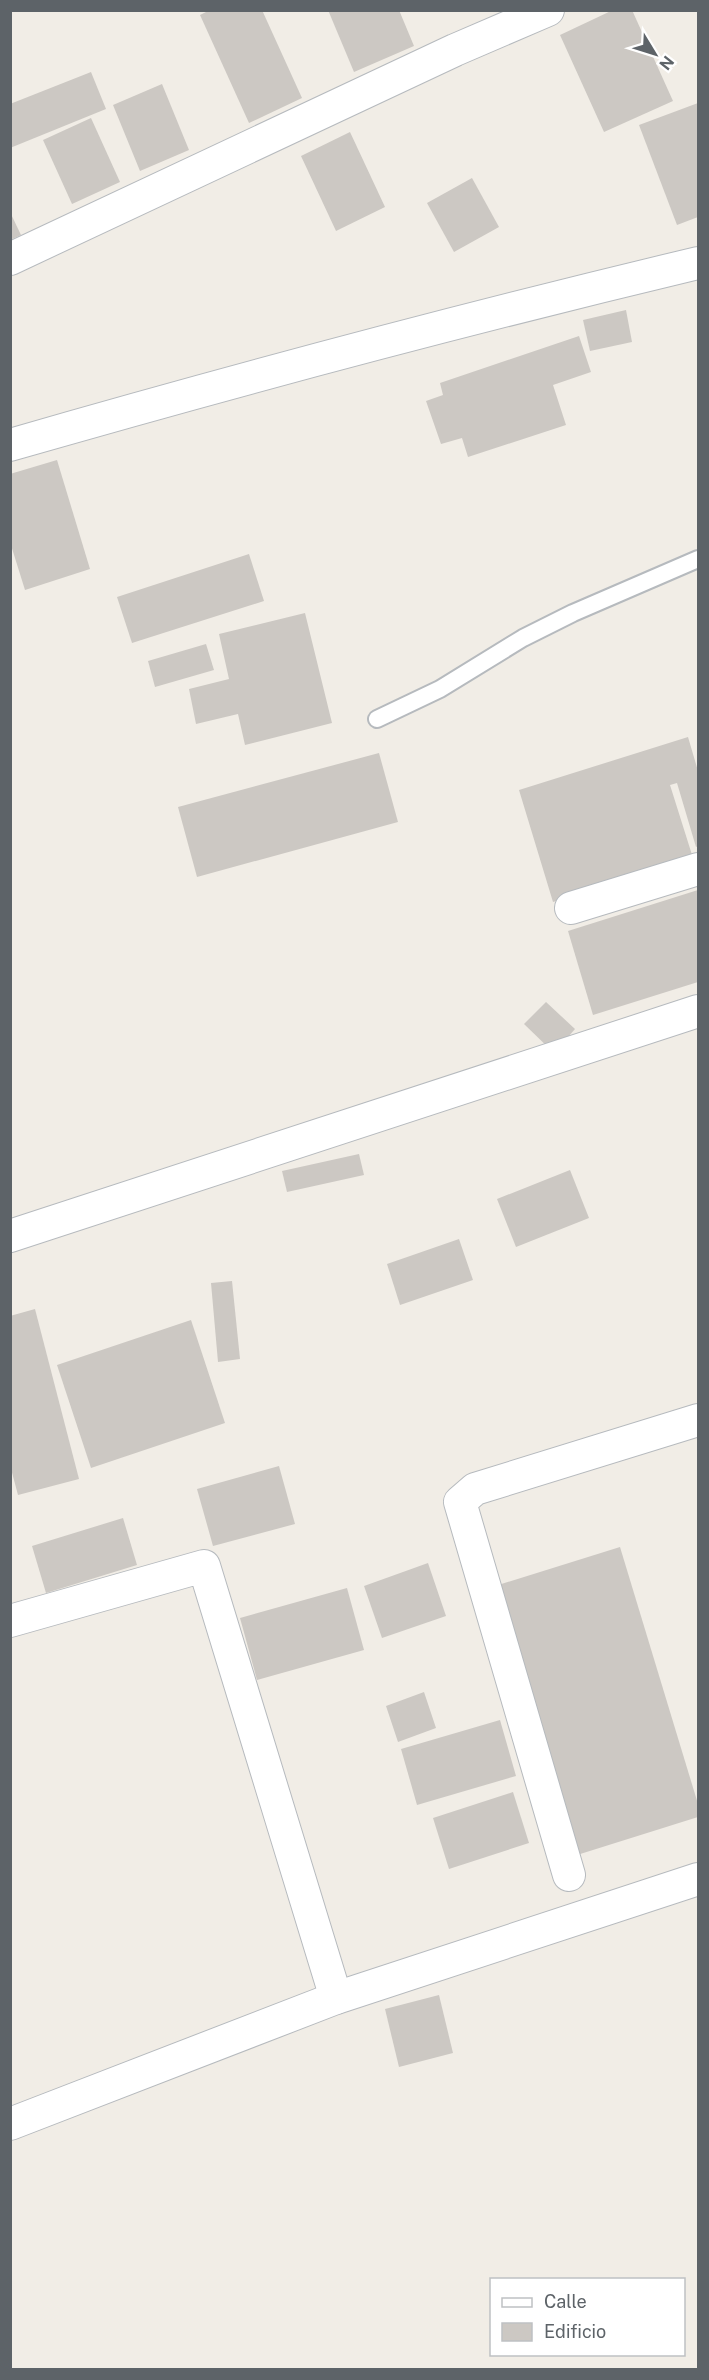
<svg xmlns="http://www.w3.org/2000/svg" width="709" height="2380" viewBox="0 0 709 2380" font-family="'Public Sans',sans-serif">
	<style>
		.building { fill: #ccc8c3 }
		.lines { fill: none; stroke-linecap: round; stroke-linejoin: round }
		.lane-casing { stroke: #b6babe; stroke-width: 20 }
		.street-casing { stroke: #b6babe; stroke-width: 34 }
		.lane { stroke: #fff; stroke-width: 16 }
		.street { stroke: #fff; stroke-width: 32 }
	</style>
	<rect width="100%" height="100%" fill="#f1ede6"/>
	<g class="building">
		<polygon points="210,10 262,10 302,98 249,123 200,15"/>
		<polygon points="328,10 399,10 414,46 354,72"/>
		<polygon points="613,10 632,10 673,101 604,132 560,35"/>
		<polygon points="91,72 106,109 10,148 10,104"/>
		<polygon points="162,84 189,150 140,171 113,105"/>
		<polygon points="698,103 698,217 677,225 639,125"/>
		<polygon points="91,118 120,182 72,204 43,140"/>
		<polygon points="350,132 385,207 336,231 301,156"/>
		<polygon points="472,178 499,227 454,252 427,203"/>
		<polygon points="10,212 21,235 10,240"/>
		<polygon points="626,310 632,342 590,351 583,320"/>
		<polygon points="579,336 591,372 553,385 566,425 468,457 462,438 441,444 426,401 443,395 440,383"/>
		<polygon points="57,460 90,569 25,590 10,542 10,474"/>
		<polygon points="249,554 264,601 132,643 117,597"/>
		<polygon points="305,613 332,723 245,745 238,714 196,724 189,689 229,679 219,634"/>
		<polygon points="206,644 214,670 155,687 148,661"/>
		<polygon points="688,737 698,771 698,846 696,847 677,783 670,785 693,858 553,902 519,790"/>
		<polygon points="379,753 398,822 197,877 178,807"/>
		<polygon points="698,890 698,982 593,1015 568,931"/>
		<polygon points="546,1002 575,1029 554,1053 524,1024"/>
		<polygon points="359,1154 364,1175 287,1192 282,1171"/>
		<polygon points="570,1170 589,1218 516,1247 497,1199"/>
		<polygon points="459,1239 473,1280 400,1305 387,1264"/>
		<polygon points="232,1281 240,1359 218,1362 211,1283"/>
		<polygon points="35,1309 79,1479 18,1495 10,1465 10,1316"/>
		<polygon points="191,1320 225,1423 91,1468 57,1365"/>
		<polygon points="279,1466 295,1524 213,1546 197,1489"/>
		<polygon points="123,1518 137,1565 46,1593 32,1546"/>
		<polygon points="620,1547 698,1804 698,1817 577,1855 495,1586"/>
		<polygon points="428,1563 446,1616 382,1638 364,1586"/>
		<polygon points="347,1588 364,1650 257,1680 240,1618"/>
		<polygon points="424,1692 436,1728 398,1742 386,1706"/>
		<polygon points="500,1720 516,1776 417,1805 401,1749"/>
		<polygon points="513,1792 529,1843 449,1869 433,1818"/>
		<polygon points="439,1995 453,2053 399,2067 385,2009"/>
	</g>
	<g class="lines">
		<defs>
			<polyline id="lane" points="377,719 440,689 523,638 573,613 698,559"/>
			<g id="street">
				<polyline points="10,259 455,50 548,10"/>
				<path d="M10 445C239 379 468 318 698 263"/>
				<polyline points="571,908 698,869"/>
				<polyline points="10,1236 698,1011"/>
				<polyline points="10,1621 204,1566 336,1998"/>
				<polyline points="569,1875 460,1502 475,1489 698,1420"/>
				<polyline points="10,2124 336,1998 698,1879"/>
			</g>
		</defs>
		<use href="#lane" class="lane-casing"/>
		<use href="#street" class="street-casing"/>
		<use href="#lane" class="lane"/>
		<use href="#street" class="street"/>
	</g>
	<rect width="709" height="2380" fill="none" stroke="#5d6368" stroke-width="24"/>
	<rect x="490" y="2278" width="195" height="78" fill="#ffffff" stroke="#bec1c3" stroke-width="1.5"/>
	<rect x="502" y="2298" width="30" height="9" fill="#ffffff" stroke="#bec1c3" stroke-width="1.5"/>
	<text x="544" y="2308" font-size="18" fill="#5d6368">Calle</text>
	<rect x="502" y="2323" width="30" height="18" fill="#ccc8c3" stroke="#bec1c3" stroke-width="1.5"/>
	<text x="544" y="2338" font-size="18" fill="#5d6368">Edificio</text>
	<g transform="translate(655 54) rotate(128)" stroke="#ffffff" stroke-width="4.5" paint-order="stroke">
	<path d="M0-4.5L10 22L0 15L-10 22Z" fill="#5d6368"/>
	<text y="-9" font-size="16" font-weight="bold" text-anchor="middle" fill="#5d6368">N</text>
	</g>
</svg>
